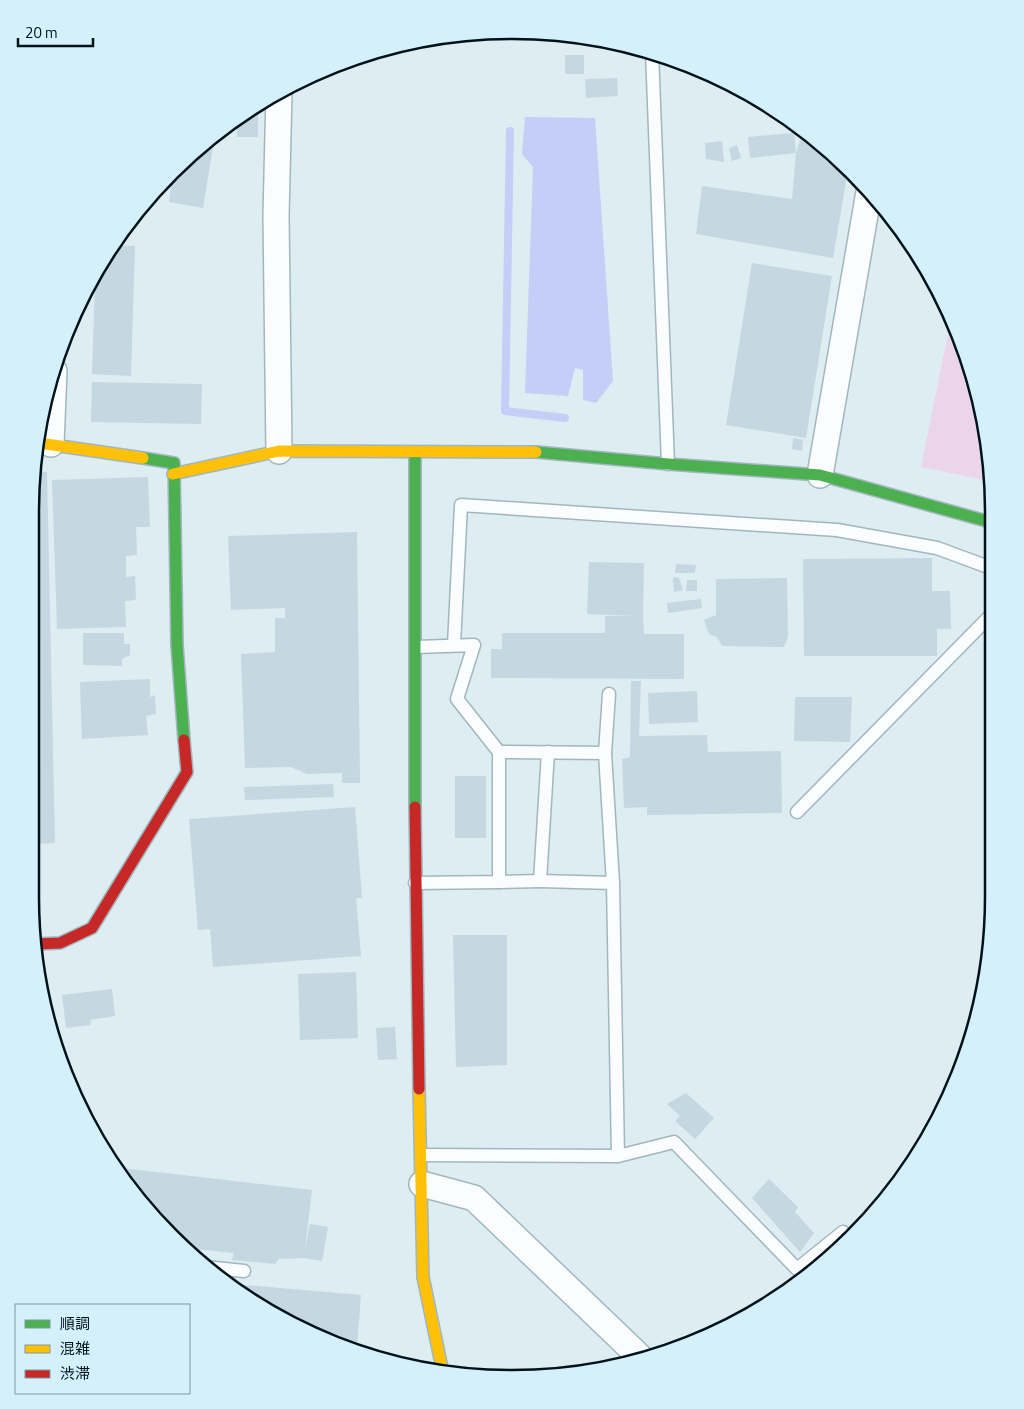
<svg xmlns="http://www.w3.org/2000/svg" width="1024" height="1409" viewBox="0 0 1024 1409" font-family="'Titillium Web','Noto Sans JP',sans-serif">
	<style>
		.green { fill: #ebd5ea }
		.water { fill: #c5cef6 }
		.lines { fill: none; stroke-linecap: round; stroke-linejoin: round }
		.stream { stroke: #c5cef6; stroke-width: 8 }
		.building { fill: #c5d7e1 }
		.lane-casing { stroke: #a1b7be; stroke-width: 15 }
		.street-casing { stroke: #a1b7be; stroke-width: 28 }
		.fast-casing { stroke: #a1b7be; stroke-width: 14 }
		.slow-casing { stroke: #a1b7be; stroke-width: 14 }
		.jam-casing { stroke: #a1b7be; stroke-width: 14 }
		.lane { stroke: #fafcfd; stroke-width: 12 }
		.street { stroke: #fafcfd; stroke-width: 25 }
		.fast { stroke: #4caf50; stroke-width: 11 }
		.slow { stroke: #ffc107; stroke-width: 11 }
		.jam { stroke: #c62828; stroke-width: 11 }
		.rim { fill: none; stroke: #00131a; stroke-width: 2.5 }
	</style>
	<rect width="100%" height="100%" fill="#ddedf2"/>
	<polygon class="green" points="950,324 956,325 957,327 990,449 990,481 921,467"/>
	<polygon class="water" points="525,117 595,118 613,381 596,403 583,400 583,370 575,368 568,396 525,393 533,167 522,154"/>
	<g class="lines">
		<polyline class="stream" points="510,131 505,411 565,418"/>
	</g>
	<g class="building">
		<rect x="565" y="55" width="19" height="19"/>
		<polygon points="617,78 618,96 586,98 585,79"/>
		<polygon points="258,105 258,137 237,137 237,118"/>
		<polygon points="794,133 796,153 750,158 748,137"/>
		<polygon points="802,135 812,137 830,149 848,170 833,258 696,234 702,186 792,199 796,153"/>
		<polygon points="722,141 724,162 706,159 705,143"/>
		<polygon points="204,145 213,147 203,208 169,202 172,179"/>
		<polygon points="737,145 741,158 732,161 729,148"/>
		<polygon points="111,245 135,246 131,376 92,374 95,280"/>
		<polygon points="752,263 832,276 806,438 726,425"/>
		<polygon points="92,382 202,384 201,424 91,422"/>
		<polygon points="793,438 803,440 802,451 792,449"/>
		<polygon points="35,472 47,472 55,843 30,844 30,512"/>
		<polygon points="148,477 150,527 136,527 137,555 126,556 126,577 135,576 136,600 125,601 126,627 57,629 52,480"/>
		<polygon points="357,532 360,783 342,783 342,773 307,774 291,767 245,768 241,654 275,652 275,618 285,618 285,608 231,610 228,536"/>
		<polygon points="932,558 932,591 950,591 951,629 937,629 937,656 804,656 803,559"/>
		<polygon points="589,562 644,563 643,615 644,634 684,634 684,679 491,678 491,649 502,649 502,633 605,633 605,616 634,616 587,614"/>
		<polygon points="676,564 696,565 695,573 675,573"/>
		<polygon points="673,577 679,578 683,590 674,592"/>
		<polygon points="787,578 788,637 784,647 722,646 717,637 709,634 704,620 716,615 716,579"/>
		<polygon points="687,580 697,580 697,591 686,591"/>
		<polygon points="701,599 702,608 668,613 667,603"/>
		<polygon points="83,633 124,633 124,644 130,644 130,655 122,659 122,666 83,665"/>
		<polygon points="150,679 150,697 155,695 156,714 146,716 148,735 82,739 80,682"/>
		<polygon points="631,681 641,681 639,736 707,735 708,752 781,751 782,813 647,815 647,807 624,808 622,759 630,757"/>
		<polygon points="697,691 698,722 649,724 648,693"/>
		<polygon points="795,697 852,697 850,742 794,741"/>
		<rect x="455" y="776" width="31" height="62"/>
		<polygon points="333,784 334,797 245,800 244,787"/>
		<polygon points="355,807 362,898 356,898 361,956 213,967 210,929 198,930 189,819"/>
		<polygon points="453,935 507,935 507,1065 456,1067"/>
		<polygon points="356,972 358,1038 300,1040 298,974"/>
		<polygon points="112,989 115,1016 90,1020 91,1025 66,1028 62,995"/>
		<polygon points="395,1027 397,1059 378,1060 376,1028"/>
		<polygon points="686,1093 714,1118 695,1139 675,1121 680,1116 667,1104"/>
		<polygon points="113,1167 312,1190 305,1250 310,1224 328,1227 322,1261 304,1258 279,1259 275,1264 232,1260 234,1253 184,1248"/>
		<polygon points="769,1179 798,1207 795,1212 814,1233 800,1252 752,1198"/>
		<polygon points="245,1285 361,1295 357,1347 299,1329 244,1293"/>
	</g>
	<g class="lines">
		<defs>
			<g id="lane">
				<polyline points="652,52 668,464"/>
				<polyline points="454,645 461,505 837,530 937,548 991,568"/>
				<polyline points="499,752 605,753 609,694"/>
				<polyline points="548,752 540,881 613,883 605,753"/>
				<polyline points="797,812 991,615"/>
				<polyline points="499,882 540,881"/>
				<polyline points="415,883 499,882 499,752 457,699 474,645 416,647"/>
				<polyline points="613,883 618,1156"/>
				<polyline points="421,1155 618,1156 674,1142 797,1269 843,1232"/>
				<polyline points="205,1267 244,1271"/>
			</g>
			<g id="street">
				<polyline points="51,444 54,371"/>
				<polyline points="279,451 276,216 279,92"/>
				<polyline points="820,475 869,192"/>
				<polyline points="422,1184 474,1198 640,1357"/>
			</g>
			<g id="fast">
				<polyline points="415,452 415,807"/>
				<polyline points="536,452 668,464 820,475 990,522"/>
				<polyline points="143,458 174,463 177,645 184,740"/>
			</g>
			<g id="slow">
				<polyline points="39,443 143,458"/>
				<polyline points="173,474 279,451 536,452"/>
				<polyline points="419,1089 423,1277 443,1373"/>
			</g>
			<g id="jam">
				<polyline points="415,807 419,1089"/>
				<polyline points="36,944 60,943 92,928 187,772 184,740"/>
			</g>
		</defs>
		<use href="#lane" class="lane-casing"/>
		<use href="#street" class="street-casing"/>
		<use href="#fast" class="fast-casing"/>
		<use href="#slow" class="slow-casing"/>
		<use href="#jam" class="jam-casing"/>
		<use href="#lane" class="lane"/>
		<use href="#street" class="street"/>
		<use href="#fast" class="fast"/>
		<use href="#slow" class="slow"/>
		<use href="#jam" class="jam"/>
	</g>
	<path d="M0 0H1024V1409H0ZM512 39H512A473 473 0 0 1 985 512V897A473 473 0 0 1 512 1370H512A473 473 0 0 1 39 897V512A473 473 0 0 1 512 39Z" fill="#d4f1fb" fill-rule="evenodd"/>
	<path class="rim" d="M512 39H512A473 473 0 0 1 985 512V897A473 473 0 0 1 512 1370H512A473 473 0 0 1 39 897V512A473 473 0 0 1 512 39Z"/>
	<rect x="15" y="1304" width="175" height="90" fill="#d4f1fb" stroke="#7f98a1"/>
	<rect x="25" y="1320" width="25" height="8" fill="#4caf50" stroke="#7f98a1"/>
	<text x="60" y="1329" font-size="15" fill="#00131a">順調</text>
	<rect x="25" y="1345" width="25" height="8" fill="#ffc107" stroke="#7f98a1"/>
	<text x="60" y="1354" font-size="15" fill="#00131a">混雑</text>
	<rect x="25" y="1370" width="25" height="8" fill="#c62828" stroke="#7f98a1"/>
	<text x="60" y="1379" font-size="15" fill="#00131a">渋滞</text>
	<path d="M18 38v8h75v-8" fill="none" stroke="#00131a" stroke-width="2.5"/>
	<text x="25" y="38" font-size="15" fill="#00131a" stroke="#d4f1fb" stroke-width="4" paint-order="stroke">20 m</text>
</svg>
